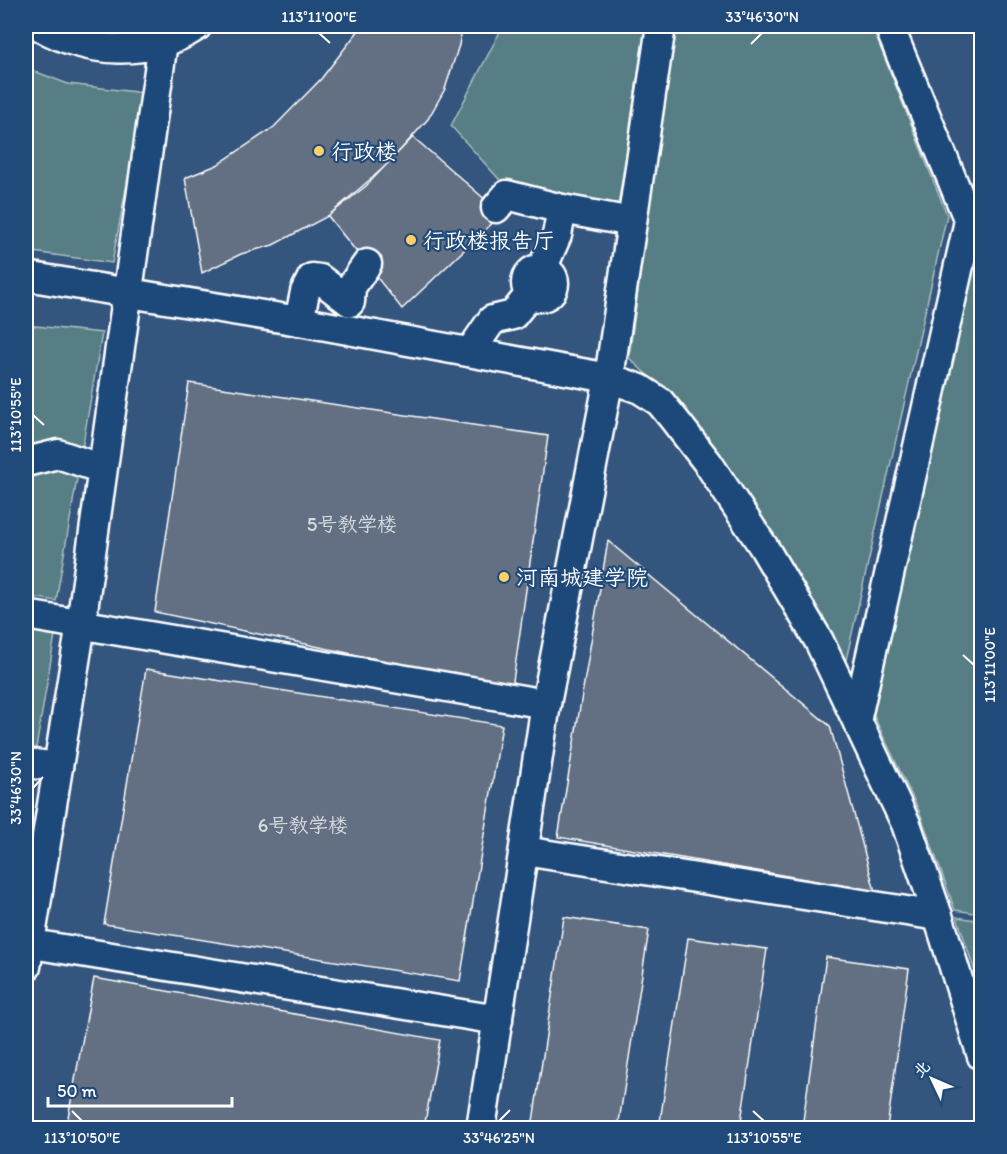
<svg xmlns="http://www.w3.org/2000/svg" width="1007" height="1154" viewBox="0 0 1007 1154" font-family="Itim,'LXGW WenKai TC',sans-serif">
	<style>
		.green { fill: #577e84; stroke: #abbec2; stroke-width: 1.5 }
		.building { fill: #647083; stroke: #fff; stroke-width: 1.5 }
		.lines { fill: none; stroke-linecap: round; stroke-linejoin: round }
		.minor-casing { stroke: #fff; stroke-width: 33 }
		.minor { stroke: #1f4a7a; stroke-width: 28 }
		.ticks { fill: none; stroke: #fff; stroke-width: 2 }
		.poi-dot { fill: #ffd166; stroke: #1f4a7a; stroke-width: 2 }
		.labels { text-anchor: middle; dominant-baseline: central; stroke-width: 4.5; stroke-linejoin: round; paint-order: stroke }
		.number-label { font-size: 20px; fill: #d8dbe0 }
		.poi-label { font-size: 22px; fill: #fff; stroke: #1f4a7a; text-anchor: start }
		.neatline { fill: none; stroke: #fff; stroke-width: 2 }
		.ticks-label { font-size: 15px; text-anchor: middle; fill: #fff }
	</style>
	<rect width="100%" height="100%" fill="#34557d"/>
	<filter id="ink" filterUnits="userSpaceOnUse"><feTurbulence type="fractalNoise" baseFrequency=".0167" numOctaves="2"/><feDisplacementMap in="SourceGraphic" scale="12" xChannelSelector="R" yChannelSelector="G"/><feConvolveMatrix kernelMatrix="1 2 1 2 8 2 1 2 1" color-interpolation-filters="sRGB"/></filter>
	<g filter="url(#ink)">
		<g class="green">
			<polygon points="503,26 645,28 618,206 508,189 451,126"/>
			<path d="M674 26H872L947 215 846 660C784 551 722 442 629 358Z"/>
			<polygon points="31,70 68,84 144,93 112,263 26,251 26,114"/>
			<polygon points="981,239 981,914 955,910 920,813 871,710"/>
			<polygon points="26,325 102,333 56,601 26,596"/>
			<polygon points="26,626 56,629 26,808"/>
			<polygon points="957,917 981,921 981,990"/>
		</g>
		<g class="building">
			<polygon points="362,26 462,26 459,45 445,89 428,119 388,164 328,216 273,245 241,254 202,273 185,178 217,165 274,127 321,79"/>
			<polygon points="413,137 502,214 402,309 328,216 366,186"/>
			<polygon points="189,383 548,436 512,688 155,612"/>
			<polygon points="608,541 830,726 875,891 558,837"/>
			<polygon points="146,669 502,725 460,981 104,924"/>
			<polygon points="564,917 649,930 618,1128 532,1128"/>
			<polygon points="688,938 767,949 740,1128 659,1128"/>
			<polygon points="826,957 909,969 887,1128 802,1128"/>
			<polygon points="94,978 440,1040 424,1128 66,1128"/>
		</g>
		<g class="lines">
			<defs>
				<g id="minor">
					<path d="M40 26C89 54 148 58 197 26"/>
					<polyline points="889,26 969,221"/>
					<polyline points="496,208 507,195 562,209 632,222"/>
					<circle cx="540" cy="283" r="14"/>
					<polyline points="542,269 557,235 562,209"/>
					<polyline points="26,276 299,321 609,378 640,389 660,402 673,418 708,463 763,546 819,641 906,824 938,916 982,1056"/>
					<polyline points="299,321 305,292 312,278 320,279 350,302 351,287 367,264"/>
					<polyline points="470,352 492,320 513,315 530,294"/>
					<polyline points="26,462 58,454 102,469"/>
					<polyline points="26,615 546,704"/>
					<polyline points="857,717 969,221 982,217"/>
					<polyline points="26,763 58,767"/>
					<polyline points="524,851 938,916"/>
					<polyline points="26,943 498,1020"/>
					<polyline points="26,967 81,624 163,42"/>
					<polyline points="481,1128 546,704 609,378 661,26"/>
				</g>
			</defs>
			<use href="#minor" class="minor-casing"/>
			<use href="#minor" class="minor"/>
		</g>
	</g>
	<path class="ticks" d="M319 33 330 43M751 44 762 33M33 415 44 425M963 655 974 665M33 788 43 777M72 1111 82 1121M753 1111 764 1121M499 1121 510 1110"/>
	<g class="poi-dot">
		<circle cx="319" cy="151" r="6"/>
		<circle cx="411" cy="240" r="6"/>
		<circle cx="504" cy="577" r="6"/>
	</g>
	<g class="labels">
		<g class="number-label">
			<text x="352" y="524">5号教学楼</text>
			<text x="303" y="825">6号教学楼</text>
		</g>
		<g class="poi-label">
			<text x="331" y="151">行政楼</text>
			<text x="423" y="240">行政楼报告厅</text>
			<text x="516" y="577">河南城建学院</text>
		</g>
	</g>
	<rect width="1007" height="1154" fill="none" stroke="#1f4a7a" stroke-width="66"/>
	<g transform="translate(932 1079) rotate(314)" stroke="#1f4a7a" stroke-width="4.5" paint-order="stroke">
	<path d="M0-4.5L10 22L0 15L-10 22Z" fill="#ffffff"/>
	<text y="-9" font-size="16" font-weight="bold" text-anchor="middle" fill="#ffffff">北</text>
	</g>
	<path d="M48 1097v9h184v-9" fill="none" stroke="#ffffff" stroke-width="3"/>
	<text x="57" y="1097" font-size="18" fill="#ffffff" stroke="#1f4a7a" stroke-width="4.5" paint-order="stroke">50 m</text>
	<rect x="33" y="33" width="941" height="1088" class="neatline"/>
	<g class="ticks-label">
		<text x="319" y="22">113°11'00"E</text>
		<text x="762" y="22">33°46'30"N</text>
		<text transform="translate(16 415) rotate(-90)" y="5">113°10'55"E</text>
		<text transform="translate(990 665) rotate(-90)" y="5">113°11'00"E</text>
		<text transform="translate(16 788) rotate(-90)" y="5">33°46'30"N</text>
		<text x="82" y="1143">113°10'50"E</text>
		<text x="499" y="1143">33°46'25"N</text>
		<text x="764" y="1143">113°10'55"E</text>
	</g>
</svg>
